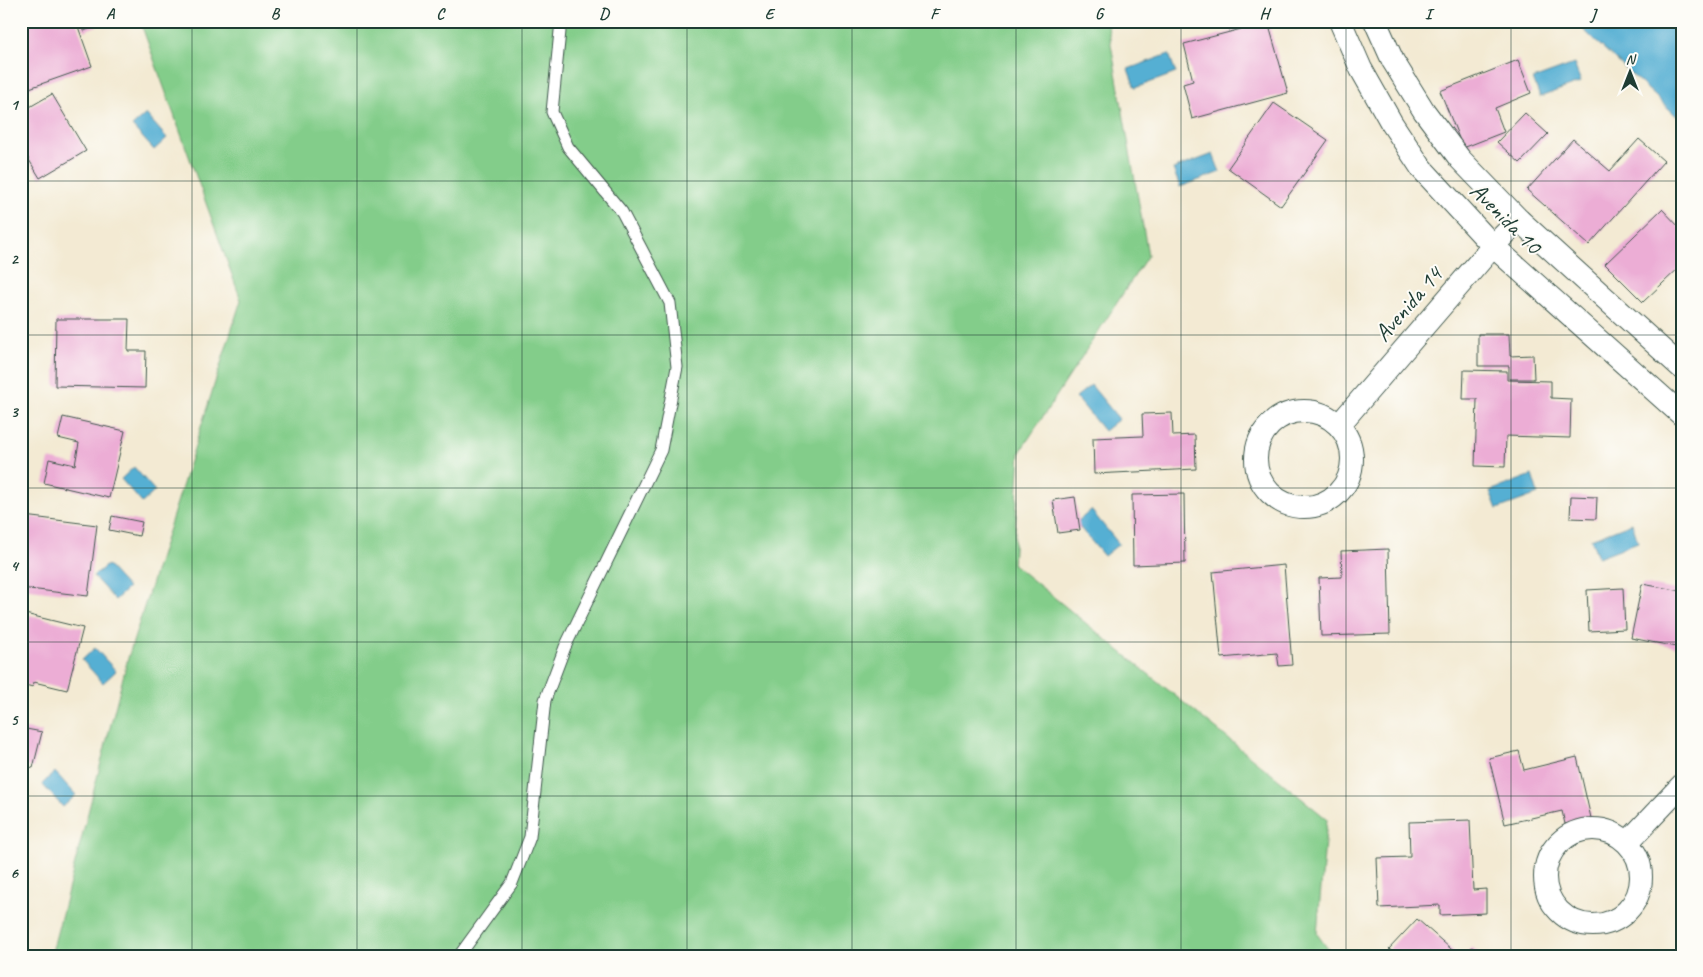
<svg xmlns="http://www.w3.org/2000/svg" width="1703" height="977" viewBox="0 0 1703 977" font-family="Caveat,sans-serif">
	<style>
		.green { fill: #83cd8a; stroke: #51855f }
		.water { fill: #55afd3; stroke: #3a7684 }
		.building { fill: #ecadd5 }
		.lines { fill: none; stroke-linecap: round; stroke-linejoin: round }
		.lane-casing { stroke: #3f574c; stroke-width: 13 }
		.street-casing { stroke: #3f574c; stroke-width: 24 }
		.lane { stroke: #fff; stroke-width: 11 }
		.street { stroke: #fff; stroke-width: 22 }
		.grid { fill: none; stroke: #1f3d34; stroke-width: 1; stroke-opacity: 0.55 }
		.labels { text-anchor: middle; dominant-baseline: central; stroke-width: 4; stroke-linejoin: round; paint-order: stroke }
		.street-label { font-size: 24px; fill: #1f3d34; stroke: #fdfcf7 }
		.neatline { fill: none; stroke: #1f3d34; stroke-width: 2 }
		.grid-label { font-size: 16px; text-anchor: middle; font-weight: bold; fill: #1f3d34 }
	</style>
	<rect width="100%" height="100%" fill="#fdfcf7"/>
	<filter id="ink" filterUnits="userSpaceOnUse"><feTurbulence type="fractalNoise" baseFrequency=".02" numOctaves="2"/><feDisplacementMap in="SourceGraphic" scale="10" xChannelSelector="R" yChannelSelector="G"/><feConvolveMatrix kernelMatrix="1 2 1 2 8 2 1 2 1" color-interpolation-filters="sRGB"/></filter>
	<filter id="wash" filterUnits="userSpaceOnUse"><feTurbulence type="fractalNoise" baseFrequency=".0096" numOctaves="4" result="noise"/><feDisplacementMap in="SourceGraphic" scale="20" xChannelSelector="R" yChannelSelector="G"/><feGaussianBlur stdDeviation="1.12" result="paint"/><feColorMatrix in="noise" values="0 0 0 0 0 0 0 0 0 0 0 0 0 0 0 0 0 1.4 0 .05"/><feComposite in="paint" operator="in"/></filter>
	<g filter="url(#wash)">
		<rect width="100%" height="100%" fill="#f3ead3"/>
		<polygon class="green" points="140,21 1107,21 1148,255 1020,452 1013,564 1327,819 1317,934 1333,956 51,956 128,658 241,300"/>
		<g class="water">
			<polygon points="1574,21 1682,21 1682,121"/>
			<polygon points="1169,54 1176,73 1135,88 1128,69"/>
			<polygon points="1574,64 1581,82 1540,97 1533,79"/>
			<polygon points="146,114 167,138 154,150 132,126"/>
			<polygon points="1213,154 1220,172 1180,187 1173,169"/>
			<polygon points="1091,385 1119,419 1104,431 1076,397"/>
			<polygon points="134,467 155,491 142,503 121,479"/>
			<polygon points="1532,475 1538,494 1497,509 1490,491"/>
			<polygon points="1091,510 1119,544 1104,556 1076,523"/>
			<polygon points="1632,523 1638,542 1598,557 1591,539"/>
			<polygon points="107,565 128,588 115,600 93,576"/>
			<polygon points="95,648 116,671 103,683 82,660"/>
			<polygon points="55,772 76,795 63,807 42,784"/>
		</g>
		<g id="blocks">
			<g class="building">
				<polygon points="21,21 76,21 92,66 21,91"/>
				<polygon points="80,21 109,21 84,31"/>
				<polygon points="1268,22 1288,93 1192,119 1183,84 1193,81 1184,44"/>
				<polygon points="1518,60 1531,93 1495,108 1504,132 1463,148 1440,91"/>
				<polygon points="52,94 86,151 40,178 26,155 21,158 21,112"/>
				<polygon points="1274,103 1328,140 1281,206 1228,168"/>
				<polygon points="1525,113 1548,134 1520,163 1497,142"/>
				<polygon points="1573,139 1610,171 1639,139 1664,161 1589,245 1527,190"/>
				<polygon points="1662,209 1682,230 1682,265 1643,302 1605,264"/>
				<polygon points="56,319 129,319 128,351 146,351 145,388 55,386"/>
				<polygon points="1478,334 1509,334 1510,356 1533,355 1534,379 1509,379 1509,366 1478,366"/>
				<polygon points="1464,370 1507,371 1507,380 1551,381 1551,398 1571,399 1570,438 1506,436 1505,467 1475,466 1477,399 1463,399"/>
				<polygon points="1172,413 1173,436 1195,435 1196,469 1094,474 1093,438 1143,436 1142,414"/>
				<polygon points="63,417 125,431 109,498 44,483 49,459 75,465 79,443 58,438"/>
				<polygon points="1184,494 1185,563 1133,565 1132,495"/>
				<polygon points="1571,496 1597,497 1596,519 1570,518"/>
				<polygon points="1075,497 1080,530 1058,533 1053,500"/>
				<polygon points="24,516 97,525 88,596 21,588 21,524 24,524"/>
				<polygon points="112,516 142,522 139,536 109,530"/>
				<polygon points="1388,549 1390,634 1321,636 1319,578 1342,577 1341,551"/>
				<polygon points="1284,565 1292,665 1279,666 1277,653 1221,658 1213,572"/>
				<polygon points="1642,584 1682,591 1682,648 1631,638"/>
				<polygon points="1623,588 1625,629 1589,631 1587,590"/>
				<polygon points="21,613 83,628 67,690 34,682 33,687 21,684"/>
				<polygon points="21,728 42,732 33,768 21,765"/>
				<polygon points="1519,751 1524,770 1577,757 1591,818 1565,824 1562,811 1505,824 1489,758"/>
				<polygon points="1470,820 1473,890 1486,889 1486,913 1440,915 1440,905 1379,908 1377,858 1410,857 1409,822"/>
				<polygon points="1417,919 1459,956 1397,956 1389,949"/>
				<polygon points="1472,947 1482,956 1463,956"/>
			</g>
		</g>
	</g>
	<g filter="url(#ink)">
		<use href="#blocks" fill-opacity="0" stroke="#3f574c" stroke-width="1"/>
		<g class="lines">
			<defs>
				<polyline id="lane" points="459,956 512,883 530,837 545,700 565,647 661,450 677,367 670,303 622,212 568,147 552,112 561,21"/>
				<g id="street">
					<polyline points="1340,21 1361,69 1391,122 1422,169 1493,246 1682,415"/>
					<polyline points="1375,21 1393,61 1424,111 1460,159 1519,220 1682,368"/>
					<circle cx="1304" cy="459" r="48"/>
					<polyline points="1339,425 1493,246 1519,220"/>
					<circle cx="1593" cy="877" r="48"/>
					<polyline points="1628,842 1682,785"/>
				</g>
			</defs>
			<use href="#lane" class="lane-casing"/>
			<use href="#street" class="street-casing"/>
			<use href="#lane" class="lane"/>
			<use href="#street" class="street"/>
		</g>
	</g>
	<path class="grid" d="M192 21V956M357 21V956M522 21V956M687 21V956M852 21V956M1016 21V956M1181 21V956M1346 21V956M1511 21V956M21 181H1682M21 335H1682M21 488H1682M21 642H1682M21 796H1682"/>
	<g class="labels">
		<g class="street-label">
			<text transform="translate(1506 218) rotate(45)">Avenida 10</text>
			<text transform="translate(1408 304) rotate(-49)">Avenida 14</text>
		</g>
	</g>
	<rect width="1703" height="977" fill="none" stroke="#fdfcf7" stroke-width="55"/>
	<g transform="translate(1630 72)" stroke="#fdfcf7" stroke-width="4" paint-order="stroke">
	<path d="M0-4L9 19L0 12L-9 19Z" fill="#1f3d34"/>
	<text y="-8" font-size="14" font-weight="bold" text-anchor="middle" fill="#1f3d34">N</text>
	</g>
	<rect x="28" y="28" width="1648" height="922" class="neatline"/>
	<g class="grid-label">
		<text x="110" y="19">A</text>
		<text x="275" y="19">B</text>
		<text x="440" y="19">C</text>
		<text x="604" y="19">D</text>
		<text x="769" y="19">E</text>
		<text x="934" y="19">F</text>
		<text x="1099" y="19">G</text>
		<text x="1264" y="19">H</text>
		<text x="1428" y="19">I</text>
		<text x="1593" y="19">J</text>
		<text x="14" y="110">1</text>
		<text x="14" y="264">2</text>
		<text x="14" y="417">3</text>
		<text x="14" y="571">4</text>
		<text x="14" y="725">5</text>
		<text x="14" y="878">6</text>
	</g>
</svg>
